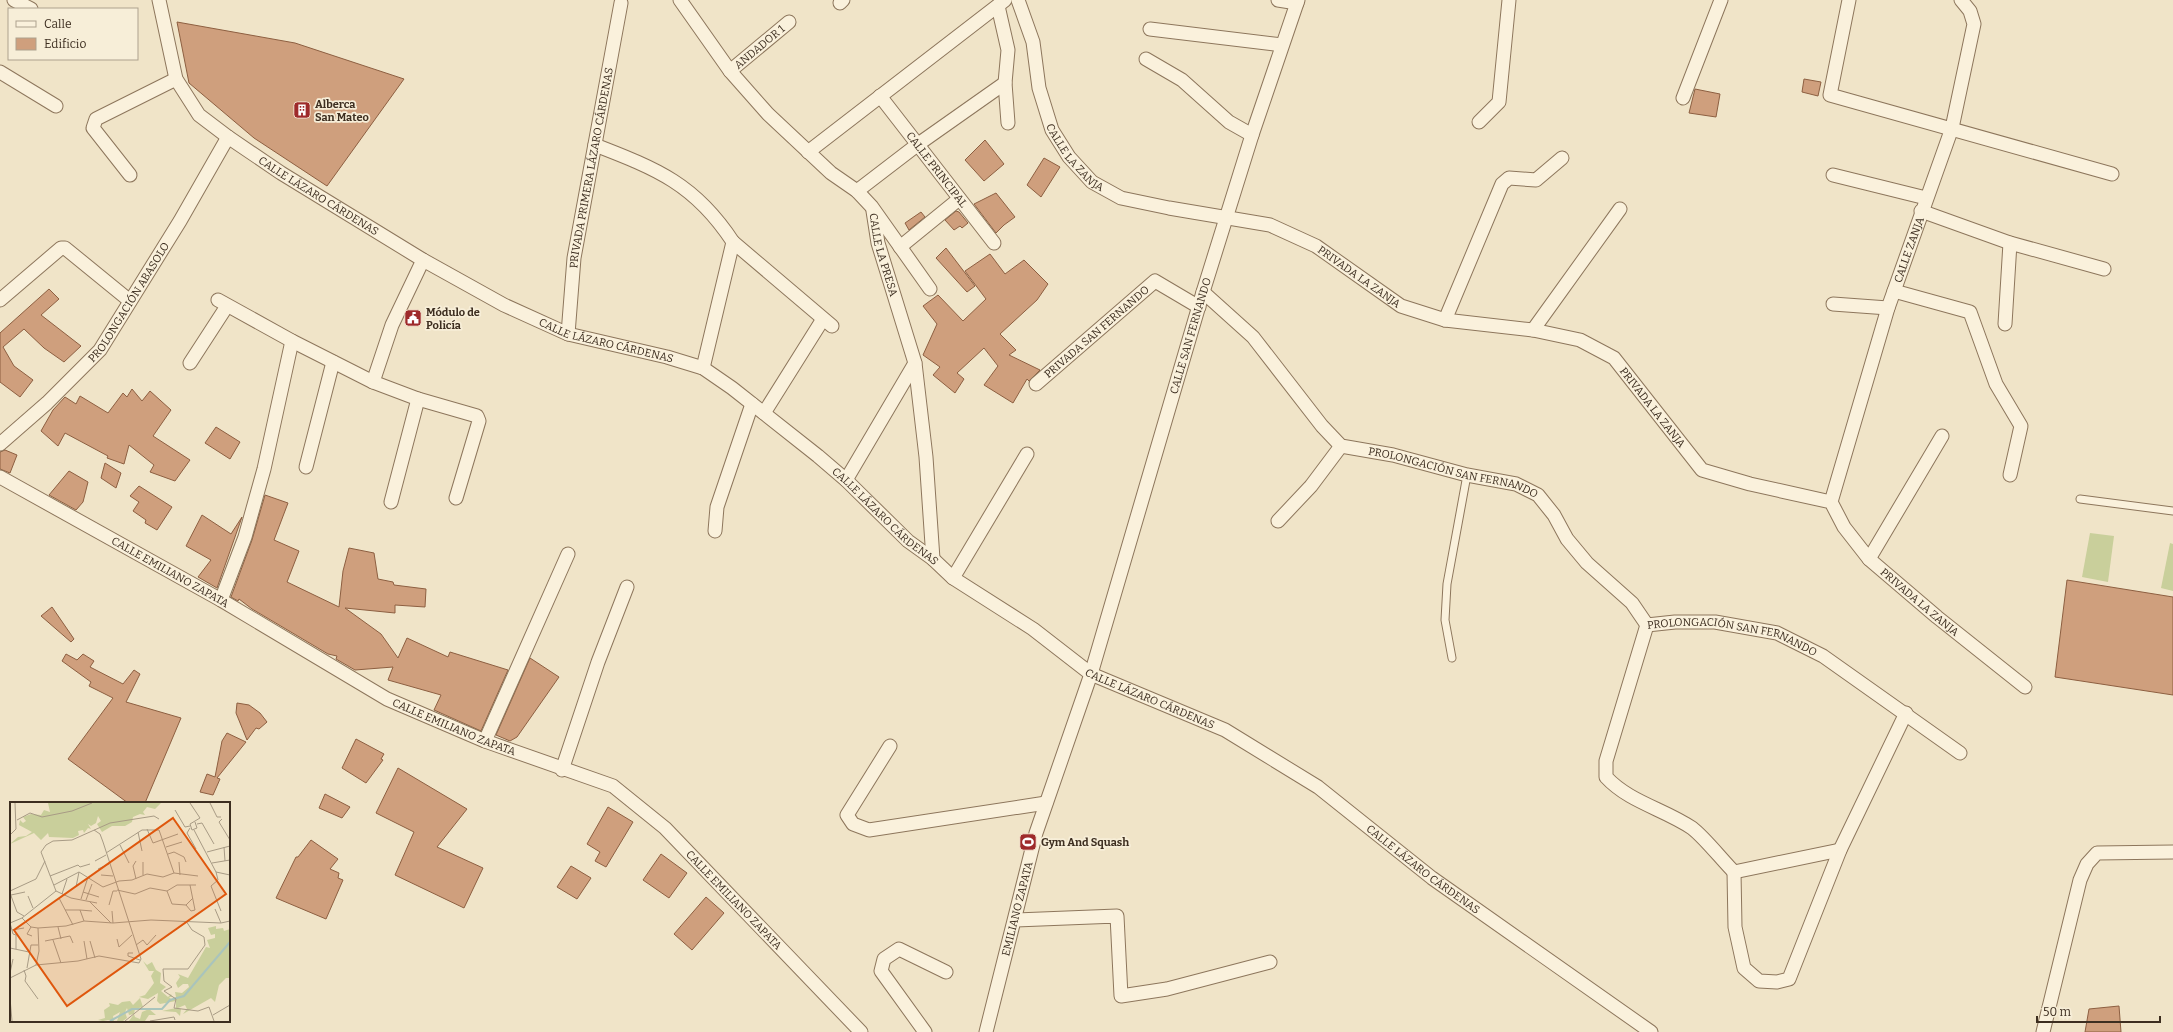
<svg xmlns="http://www.w3.org/2000/svg" width="2173" height="1032" viewBox="0 0 2173 1032" font-family="Bitter,serif">
	<style>
		.green { fill: #c9cf9b }
		.building { fill: #cf9f7d; stroke: #8d5f41 }
		.lines { fill: none; stroke-linecap: round; stroke-linejoin: round }
		.service-casing { stroke: #8d765c; stroke-width: 9 }
		.minor-casing { stroke: #8d765c; stroke-width: 15 }
		.service { stroke: #faf1dc; stroke-width: 7 }
		.minor { stroke: #faf1dc; stroke-width: 13 }
		.labels { text-anchor: middle; dominant-baseline: central; stroke-width: 3.5; stroke-linejoin: round; paint-order: stroke }
		.street-label { font-size: 11px; fill: #3d2e20; stroke: #f7eed8 }
		.poi-label { font-size: 11px; font-weight: bold; fill: #3d2e20; stroke: #f7eed8; text-anchor: start }
		.inset-river { fill: none; stroke: #a9c4bc; stroke-width: 2 }
		.inset-road { fill: none; stroke: #a89b85; stroke-width: 1 }
		.view { fill: #df570d; fill-opacity: 0.15; stroke: #df570d; stroke-width: 2 }
		.inset-edge { fill: none; stroke: #3d2e20; stroke-width: 2 }
	</style>
	<rect width="100%" height="100%" fill="#f0e4c8"/>
	<g class="green">
		<polygon points="2090,533 2114,536 2108,582 2082,577"/>
		<polygon points="2170,543 2173,544 2173,591 2161,588"/>
	</g>
	<g class="building">
		<polygon points="177,22 295,43 404,79 327,186 254,138 189,83"/>
		<polygon points="1804,79 1821,82 1818,96 1802,92"/>
		<polygon points="1695,89 1720,94 1716,117 1689,113"/>
		<polygon points="985,140 1004,164 984,181 965,160"/>
		<polygon points="1044,158 1060,167 1041,197 1027,185"/>
		<polygon points="996,193 1015,217 1004,225 996,233 974,204"/>
		<polygon points="956,211 959,212 968,223 962,228 960,226 954,230 945,220"/>
		<polygon points="921,212 925,217 909,230 905,223"/>
		<polygon points="946,248 975,286 967,292 936,258"/>
		<polygon points="990,254 1005,274 1024,260 1048,284 1037,300 1000,334 1016,350 1009,355 1040,370 1029,381 1027,379 1013,403 984,385 998,366 984,348 957,373 964,379 955,393 933,375 940,367 923,355 937,324 923,306 938,295 963,321 986,299 965,271"/>
		<polygon points="49,289 59,299 41,315 81,346 64,362 44,348 24,329 3,347 14,366 33,380 20,397 0,382 0,333"/>
		<polygon points="132,389 142,401 150,391 171,410 153,436 190,460 175,481 150,472 154,465 129,445 124,464 107,458 108,456 65,433 58,446 41,431 53,410 65,397 76,404 80,396 108,413 123,393 127,397"/>
		<polygon points="216,427 240,442 230,459 205,443"/>
		<polygon points="5,450 17,455 10,473 0,469 0,452"/>
		<polygon points="105,463 121,473 116,488 101,478"/>
		<polygon points="69,471 88,482 83,502 76,510 49,495"/>
		<polygon points="139,486 172,507 157,530 145,523 146,520 133,511 139,502 130,496"/>
		<polygon points="265,495 288,503 274,540 299,551 287,582 339,607 343,571 349,548 374,553 378,579 393,582 394,585 426,589 425,607 395,605 395,613 345,608 381,634 398,658 407,638 448,657 450,652 508,670 481,731 434,710 441,695 388,680 393,667 355,670 336,659 337,656 328,654 252,609 239,599 238,601 231,597 252,540"/>
		<polygon points="202,515 231,534 242,517 217,588 198,577 211,560 186,546"/>
		<polygon points="2067,580 2173,597 2173,695 2055,677"/>
		<polygon points="52,607 74,639 71,642 41,616"/>
		<polygon points="66,654 77,660 83,654 94,661 90,667 123,684 134,670 140,674 126,702 181,718 145,803 128,803 68,759 113,698 89,686 91,682 62,661"/>
		<polygon points="530,658 559,677 517,737 510,741 496,735"/>
		<polygon points="237,703 249,705 260,713 267,722 259,729 256,728 247,740 236,713"/>
		<polygon points="227,733 246,742 217,778 220,779 213,795 200,792 207,774 215,777 222,741"/>
		<polygon points="356,739 384,754 381,759 383,760 366,783 342,768"/>
		<polygon points="398,768 467,809 437,847 483,868 464,908 395,875 414,832 376,813"/>
		<polygon points="325,794 350,807 342,818 319,808"/>
		<polygon points="608,807 633,822 606,867 595,861 600,852 587,844"/>
		<polygon points="311,840 338,859 330,869 339,873 338,878 343,880 326,919 276,898 296,857 298,857"/>
		<polygon points="661,854 687,873 669,898 643,880"/>
		<polygon points="571,866 591,878 577,899 557,887"/>
		<polygon points="706,897 724,913 692,950 674,934"/>
		<polygon points="2119,1006 2121,1032 2085,1032 2089,1009"/>
	</g>
	<g class="lines">
		<defs>
			<g id="service">
				<polyline points="2080,499 2173,511"/>
				<polyline points="1452,658 1445,620 1447,584 1467,475"/>
			</g>
			<g id="minor">
				<polyline points="14,0 31,9"/>
				<path id="s1" d="M159 0 176 79 199 115 228 137 281 173 423 260 504 305 568 334 667 357 703 368 732 388 818 456 846 480 908 541 933 559 953 578 1033 629 1091 674 1225 730 1318 787 1432 878 1651 1032"/>
				<polyline points="680,0 730,71 768,114 831,173 857,191 872,207 930,289"/>
				<path id="s2" d="M1018 0 1033 42 1039 88 1052 130 1069 157 1092 182 1121 198 1169 208 1270 225 1316 246 1401 306 1445 320 1533 330 1580 340 1614 358 1702 470 1750 484 1831 502 1844 527 1869 559 1937 617 2025 687"/>
				<polyline points="1278,0 1297,3"/>
				<polyline points="1849,0 1830,95 2112,174"/>
				<polyline points="840,3 843,0"/>
				<polyline points="998,6 1008,50 1005,83 1008,123"/>
				<polyline points="1150,29 1282,45"/>
				<polyline points="1146,59 1182,80 1229,122 1252,135"/>
				<path id="s3" d="M730 71 789 22"/>
				<polyline points="0,72 56,106"/>
				<path id="s4" d="M880 96 994 243"/>
				<polyline points="1683,98 1721,0"/>
				<polyline points="1479,122 1499,102 1509,0"/>
				<path d="M595 145C657 169 695 184 733 242L703 368"/>
				<polyline points="808,152 1005,0"/>
				<polyline points="130,175 93,128 96,119 176,79"/>
				<polyline points="1833,175 1926,198"/>
				<polyline points="857,191 917,145 1005,83"/>
				<path id="s5" d="M873 211 878 243 915 363 926 457 933 559"/>
				<polyline points="1921,211 2010,243 2104,269"/>
				<polyline points="733,242 832,326"/>
				<polyline points="900,247 959,199"/>
				<polyline points="1894,291 1970,312 1996,384 2021,426 2010,475"/>
				<path id="s6" d="M1203 292 1253 337 1322 426 1341 446 1393 455 1467 475 1516 484 1538 495 1554 515 1567 539 1587 563 1632 603 1647 625 1675 622H1715L1777 633 1823 656 1960 753"/>
				<polyline points="0,300 61,248 65,248 130,301"/>
				<polyline points="218,300 292,341 373,382 418,399 477,416 479,421 456,498"/>
				<polyline points="1833,304 1888,308"/>
				<polyline points="1445,320 1502,184 1509,178 1536,180 1562,158"/>
				<polyline points="2005,324 2010,243"/>
				<polyline points="1533,330 1620,209"/>
				<path id="s7" d="M568 334 574 258 621 3"/>
				<polyline points="190,363 227,306"/>
				<polyline points="373,382 392,325 423,260"/>
				<path id="s8" d="M1036 384 1155 281 1199 307"/>
				<polyline points="764,413 823,319"/>
				<path id="s9" d="M0 444 47 403 100 350 180 221 228 137"/>
				<polyline points="306,467 333,362"/>
				<path id="s10" d="M0 477 221 600 387 699 485 741 613 786 665 828 861 1032"/>
				<polyline points="846,480 915,363"/>
				<polyline points="391,502 418,399"/>
				<path id="s11" d="M1831 502 1888 308 1952 128 1974 24 1970 11 1961 0"/>
				<polyline points="1278,521 1311,486 1341,446"/>
				<polyline points="715,531 717,507 752,404"/>
				<polyline points="1869,559 1942,436"/>
				<polyline points="953,578 1027,454"/>
				<polyline points="221,600 245,537 264,469 292,341"/>
				<path d="M1647 625 1606 761V777C1629 802 1664 809 1692 828 1705 838 1722 860 1734 872L1840 850"/>
				<polyline points="485,741 568,554"/>
				<polyline points="890,746 847,815 853,824 869,830 1046,803"/>
				<polyline points="562,770 598,662 627,587"/>
				<polyline points="1734,872 1735,927 1744,968 1759,981 1777,982 1789,979 1840,850 1906,713"/>
				<polyline points="1015,920 1117,916 1121,996 1167,989 1270,962"/>
				<polyline points="925,1032 881,971 884,959 899,949 946,972"/>
				<path id="s12" d="M986 1032 1036 833 1091 674 1203 292 1252 135 1298 0"/>
				<polyline points="2043,1032 2080,880 2087,864 2097,853 2173,852"/>
			</g>
		</defs>
		<use href="#service" class="service-casing"/>
		<use href="#minor" class="minor-casing"/>
		<use href="#service" class="service"/>
		<use href="#minor" class="minor"/>
	</g>
	<defs>
		<symbol id="building-square" viewBox="-11 -11 22 22"><rect x="-9" y="-9" width="18" height="18" rx="4" fill="#9e2a2b" stroke="#f7eed8"/><path d="M-4-6H4V6H1V3H-1V6H-4ZM-2.5-4.3h1.7v1.8h-1.7ZM.8-4.3h1.7v1.8H.8ZM-2.5-1h1.7V.8h-1.7ZM.8-1h1.7V.8H.8Z" fill="#fff"/></symbol>
		<symbol id="civic-square" viewBox="-11 -11 22 22"><rect x="-9" y="-9" width="18" height="18" rx="4" fill="#9e2a2b" stroke="#f7eed8"/><path d="M-.6-6.5H3V-4.5H.6V-3L4-1V1h2V6H-6V1h2V-1L-.6-3ZM-1.2 2.5V6h2.4V2.5Z" fill="#fff"/></symbol>
		<symbol id="stadium-square" viewBox="-11 -11 22 22"><rect x="-9" y="-9" width="18" height="18" rx="4" fill="#9e2a2b" stroke="#f7eed8"/><path d="M0-5a6.5 5 0 1 0 0 10a6.5 5 0 1 0 0-10ZM-3.5-1.8h7v3.6h-7Z" fill="#fff"/></symbol>
	</defs>
	<g fill-rule="evenodd">
		<use href="#building-square" x="292" y="100" width="20" height="20"/>
		<use href="#civic-square" x="403" y="308" width="20" height="20"/>
		<use href="#stadium-square" x="1018" y="832" width="20" height="20"/>
	</g>
	<g class="labels">
		<g class="street-label">
			<text stroke="none"><textPath href="#s3" startOffset="38">ANDADOR 1</textPath></text>
			<text stroke="none"><textPath href="#s2" startOffset="171">CALLE LA ZANJA</textPath></text>
			<text stroke="none"><textPath href="#s7" startOffset="168">PRIVADA PRIMERA LÁZARO CÁRDENAS</textPath></text>
			<text stroke="none"><textPath href="#s4" startOffset="93">CALLE PRINCIPAL</textPath></text>
			<text stroke="none"><textPath href="#s1" startOffset="268">CALLE LÁZARO CÁRDENAS</textPath></text>
			<text stroke="none"><textPath href="#s11" startOffset="264">CALLE ZANJA</textPath></text>
			<text stroke="none"><textPath href="#s5" startOffset="45">CALLE LA PRESA</textPath></text>
			<text stroke="none"><textPath href="#s2" startOffset="489">PRIVADA LA ZANJA</textPath></text>
			<text stroke="none"><textPath href="#s9" startOffset="193">PROLONGACIÓN ABASOLO</textPath></text>
			<text stroke="none"><textPath href="#s8" startOffset="80">PRIVADA SAN FERNANDO</textPath></text>
			<text stroke="none"><textPath href="#s12" startOffset="726">CALLE SAN FERNANDO</textPath></text>
			<text stroke="none"><textPath href="#s1" startOffset="592">CALLE LÁZARO CÁRDENAS</textPath></text>
			<text stroke="none"><textPath href="#s2" startOffset="824">PRIVADA LA ZANJA</textPath></text>
			<text stroke="none"><textPath href="#s6" startOffset="323">PROLONGACIÓN SAN FERNANDO</textPath></text>
			<text stroke="none"><textPath href="#s1" startOffset="928">CALLE LÁZARO CÁRDENAS</textPath></text>
			<text stroke="none"><textPath href="#s10" startOffset="195">CALLE EMILIANO ZAPATA</textPath></text>
			<text stroke="none"><textPath href="#s2" startOffset="1172">PRIVADA LA ZANJA</textPath></text>
			<text stroke="none"><textPath href="#s6" startOffset="670">PROLONGACIÓN SAN FERNANDO</textPath></text>
			<text stroke="none"><textPath href="#s1" startOffset="1252">CALLE LÁZARO CÁRDENAS</textPath></text>
			<text stroke="none"><textPath href="#s10" startOffset="519">CALLE EMILIANO ZAPATA</textPath></text>
			<text stroke="none"><textPath href="#s1" startOffset="1576">CALLE LÁZARO CÁRDENAS</textPath></text>
			<text stroke="none"><textPath href="#s10" startOffset="855">CALLE EMILIANO ZAPATA</textPath></text>
			<text stroke="none"><textPath href="#s12" startOffset="127">EMILIANO ZAPATA</textPath></text>
		</g>
		<g class="poi-label">
			<text x="315" y="104">Alberca<tspan x="315" dy="13">San Mateo</tspan></text>
			<text x="426" y="312">Módulo de<tspan x="426" dy="13">Policía</tspan></text>
			<text x="1041" y="842">Gym And Squash</text>
		</g>
	</g>
	<g transform="translate(10 802)">
		<rect width="220" height="220" fill="#f0e4c8"/>
		<path d="M38 1H151L145 7 137 5 133 10 135 13 130 12 123 15 122 20 115 24H102L92 30 87 22 91 19 88 14 86 21 81 24 78 22 81 27 78 26 74 31 73 28 68 29 69 33 63 36 39 35 38 31 31 38 24 31 0 42 8 35 16 34 22 30 9 23 10 18 13 21 16 19 13 15 21 12 31 13 34 8 40 10ZM206 124V127L213 126 214 129 220 127V176H216L209 183 205 200 201 196 173 212 177 207 175 203 168 206 171 207 170 214 166 210 152 209 166 206V199L150 202 147 199 148 191 138 197 129 195 135 193 144 181 141 174 144 169H139L133 159 137 163 142 160 146 168 151 171 150 181 156 185 151 189 158 195 161 192 162 195H159L162 198 166 195 165 190 172 191 179 185 178 182H173L168 186 166 181 170 175 168 172 178 176 196 145 200 146 197 138 205 136V132L201 133 198 126ZM130 196 133 205 125 207 124 212 119 213 117 206 115 210 117 216 113 219H107L110 210 103 214 104 219 98 218 93 219 88 218 95 216 94 208 100 204 99 201 108 203 112 200 120 199 123 203ZM139 207 146 213H139L135 219H119L124 212 125 215 130 217 132 210Z" fill="#c9cf9b"/>
		<path class="inset-river" d="M100 219 122 207H152L160 198 174 194 220 140"/>
		<path class="inset-road" d="M180 1 190 16 180 22 182 28 187 26 185 20M200 1 207 15H211M165 8 175 25 180 24M212 17 209 20 220 38M7 18 20 11 32 15 62 9 82 1M187 22 192 21 204 42M180 26 177 31 186 47M137 27 143 41 168 32M184 28 206 70 208 78 201 84 211 109M128 30 132 49M0 33 6 27 5 1M110 43 119 61M156 45 172 40M214 45 215 59M197 50 220 44M96 51 132 28H149L164 71M158 52 164 50 174 55 176 60M85 59 96 53M169 60 170 73M202 61 220 58M88 67 99 62M69 70 93 85 109 79 122 78 137 72 153 75 164 71 188 74M206 70 220 73M91 73 103 74M133 73V60M40 74 68 63 70 65 80 62M126 77 123 64 126 59M44 83 69 70M66 85 69 70M107 88 125 92 140 86 157 89 167 83H186M0 89 26 77 35 59M46 89 31 50 36 43 43 39 62 38 100 21 144 14 149 17M46 89 61 96 87 101M157 89 162 102 176 103 183 96M73 90 89 95M0 91 7 110 14 114M52 92 57 77M1 93 15 90M18 94 23 106M49 96 63 123M71 97 78 75M76 98 82 82M79 99 101 121M99 103 103 89H107M176 103 181 109 185 108 180 83M205 107 211 121M55 108H70L74 119M70 108 82 109M102 109 103 121M12 116 21 125 28 126 56 124 74 119 103 121 141 118 211 121 220 119M176 119 182 128 194 135 195 143 178 167H153L154 179 162 185 154 189 166 197 164 206 188 209 199 205 204 219M0 121 12 116 46 89M0 121 3 132 6 133V147M21 125 17 132 22 134M48 125 51 137M2 128 14 126M107 137 109 145 122 133M43 138 51 161M35 139 60 134 63 141M74 139 77 157M80 139 85 156M126 143 133 138 137 143 146 133M0 146 19 150M123 151H118V154L130 158M26 163 29 149 28 126M17 166 21 143H28M14 168 16 174 15 179 28 197M0 171 3 157M0 176 26 163 68 159 89 154 129 161 131 157 93 40 90 32 84 28M0 196 2 219M203 213 220 203M115 219 145 195M140 219 164 215 165 218"/>
		<path class="view" d="M163 16 216 92 57 204 4 128Z"/>
		<rect width="220" height="220" class="inset-edge"/>
	</g>
	<rect x="8" y="8" width="130" height="52" fill="#f7eed8" stroke="#ada18e"/>
	<rect x="16" y="21" width="20" height="6" fill="#faf1dc" stroke="#ada18e"/>
	<text x="44" y="28" font-size="12" fill="#3d2e20">Calle</text>
	<rect x="16" y="38" width="20" height="12" fill="#cf9f7d" stroke="#ada18e"/>
	<text x="44" y="48" font-size="12" fill="#3d2e20">Edificio</text>
	<path d="M2037 1016v6h123v-6" fill="none" stroke="#3d2e20" stroke-width="2"/>
	<text x="2043" y="1016" font-size="12" fill="#3d2e20" stroke="#f7eed8" stroke-width="3" paint-order="stroke">50 m</text>
</svg>
